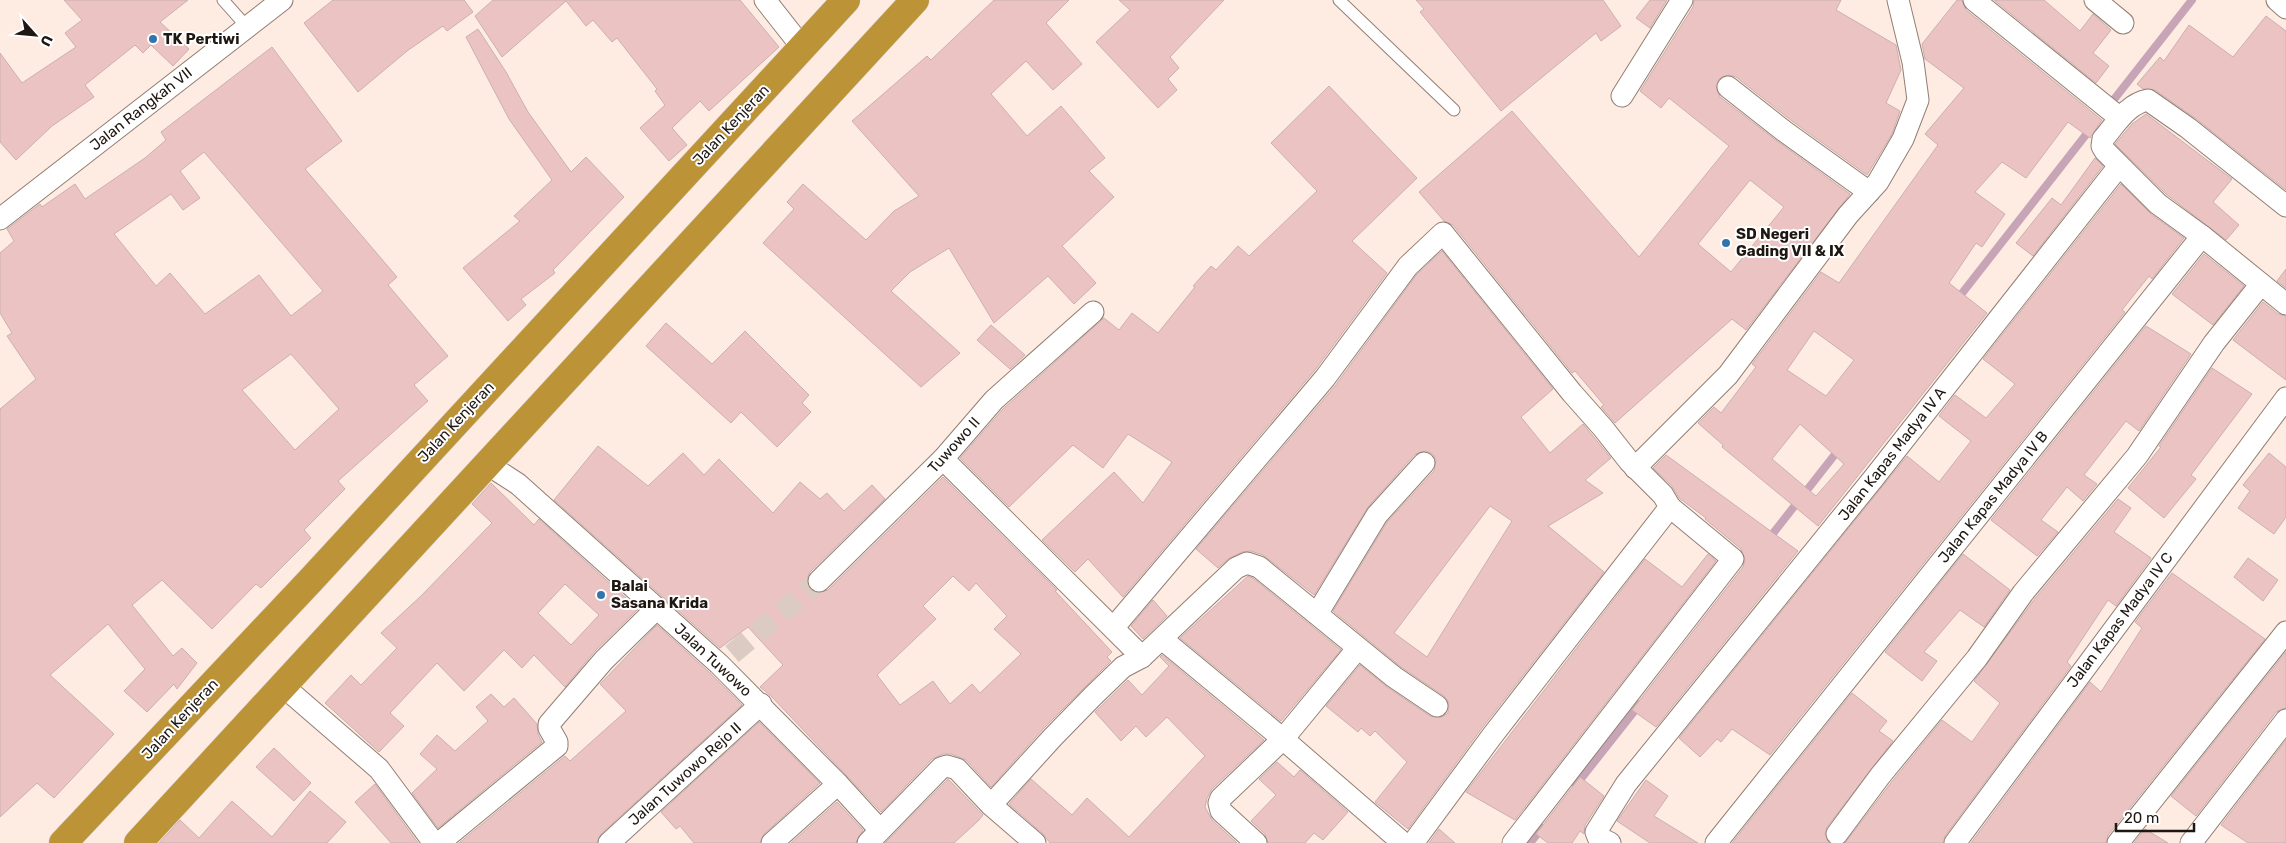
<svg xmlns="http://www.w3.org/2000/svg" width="2286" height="843" viewBox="0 0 2286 843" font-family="Rubik,sans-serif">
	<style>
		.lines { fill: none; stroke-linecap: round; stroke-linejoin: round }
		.stream { stroke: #c7a5b7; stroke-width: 8 }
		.building { fill: #ecc3c3; stroke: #cbb0b0; fill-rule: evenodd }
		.street-tunnel { stroke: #dccbc2; stroke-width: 21; stroke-dasharray: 21 11; stroke-linecap: butt }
		.lane-casing { stroke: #937f73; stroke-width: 13 }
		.street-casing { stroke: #937f73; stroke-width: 23 }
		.highway-casing { stroke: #d6d5d4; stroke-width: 29 }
		.lane { stroke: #fff; stroke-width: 11 }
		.street { stroke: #fff; stroke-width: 21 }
		.highway { stroke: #bd9338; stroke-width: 28 }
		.poi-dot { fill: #3374aa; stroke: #fff; stroke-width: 2 }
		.labels { text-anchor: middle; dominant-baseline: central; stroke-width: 4; stroke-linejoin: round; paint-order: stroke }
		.poi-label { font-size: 15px; font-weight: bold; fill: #1e1712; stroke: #fff; text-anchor: start }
		.street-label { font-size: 15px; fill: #1e1712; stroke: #fff }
	</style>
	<rect width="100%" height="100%" fill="#feebe1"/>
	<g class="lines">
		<g class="stream">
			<polyline points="2108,107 2192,0"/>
			<polyline points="1956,301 2092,127"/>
			<polyline points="1767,541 1840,448"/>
			<polyline points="1576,785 1640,704"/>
			<polyline points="1530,843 1542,828"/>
		</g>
	</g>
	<g class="building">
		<polygon points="64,0 188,0 160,22 189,49 173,66 151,45 143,53 135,45 85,85 94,97 52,126 16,160 0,142 0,53 22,83 76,47 65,33 82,20"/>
		<polygon points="333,0 464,0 473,12 447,31 443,26 407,51 358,92 304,23"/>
		<polygon points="493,0 740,0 779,47 709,111 700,101 672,128 687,145 669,161 640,128 665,105 655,91 657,89 617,38 612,42 593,20 586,26 566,1 502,57 475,16"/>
		<polygon points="994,0 1069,0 1046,23 1082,64 1053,90 1026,61 991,94 1027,136 1061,106 1105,158 1089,171 1114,197 1062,246 1096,283 1074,304 1048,276 994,323 949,248 910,272 891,291 960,353 921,387 763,243 794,209 787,202 803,184 866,240 894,211 919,196 852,121 927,56 931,60"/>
		<polygon points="1119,0 1224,0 1170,57 1179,68 1168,79 1177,90 1158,108 1096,42 1130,10"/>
		<polygon points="1416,0 1603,0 1621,26 1601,41 1596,33 1501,111 1420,12 1424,9"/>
		<polygon points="1650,0 1667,0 1650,28 1636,18"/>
		<path d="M1694 0H1841L1836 10 1896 45 1901 70 1886 103 1900 111 1892 134 1867 175 1792 121 1736 77 1729 75 1719 79 1716 86 1720 97 1777 141 1850 194 1746 330 1732 319 1615 423 1601 407 1604 405 1575 371 1572 373 1453 225 1444 221 1419 192 1512 111 1639 257 1729 146 1669 98 1661 108 1640 91 1693 7ZM1750 180 1784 207 1731 272 1698 244Z"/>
		<path d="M1957 0H1962L1966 10 2102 120 2090 138 2068 122 2026 178 2002 162 1975 192 2005 214 1982 247 1976 243 1949 283 1987 313 1818 526 1722 447 1723 445 1698 423 1714 407 1721 413 1756 367 1752 364 1821 272 1839 283 1938 145 1925 134 1964 88 1925 59 1922 44ZM1814 331 1854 360 1826 396 1787 370ZM1800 424 1844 464 1816 496 1772 459Z"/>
		<polygon points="1994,0 2044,0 2080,31 2093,14 2111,30 2093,53 2109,66 2096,83"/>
		<polygon points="2266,16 2286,31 2286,190 2195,118 2155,90 2143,89 2137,84 2160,57 2164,61 2189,25 2233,57"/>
		<polygon points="478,29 506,72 528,112 571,172 586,157 624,197 553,270 555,273 521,299 526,305 508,321 463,268 520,221 514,216 552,180 509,119 466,37"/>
		<path d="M272 47 342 141 305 169 397 277 388 285 448 356 414 385 428 401 338 481 345 489 304 530 311 538 261 588 256 584 212 629 162 580 132 605 173 656 182 648 197 663 177 689 174 684 147 712 124 691 145 669 108 624 50 675 114 734 54 798 37 783 0 817V409L36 379 7 336 12 333 0 313V253L14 241 7 229 40 204 42 207 75 184 85 199 145 158 166 140 161 132ZM204 152 323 291 291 316 259 275 205 314 170 273 156 286 114 234 171 194 183 210 200 198 180 171ZM291 354 339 409 295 450 242 390Z"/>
		<polygon points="1329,86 1417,178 1352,241 1387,273 1315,370 1123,597 1088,559 1075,572 1042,540 1114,472 1143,503 1172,462 1128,434 1103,468 1073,445 1009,507 960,458 1003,409 1104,318 1119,330 1132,313 1158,333 1195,287 1193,286 1211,266 1216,270 1238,246 1249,256 1317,191 1271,143"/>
		<polygon points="2146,114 2232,179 2213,202 2239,225 2226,240 2166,194 2115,144 2132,124"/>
		<polygon points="2095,158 2103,166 2033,256 2016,243 2052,198 2061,205"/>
		<polygon points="2121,184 2151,214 2184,238 2152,279 2149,276 2122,310 2125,312 1770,755 1732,729 1721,742 1717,739 1700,757 1679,738 1907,456 1939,482 1971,441 1939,416 1955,395 1986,418 2015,384 1983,359"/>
		<path d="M1442 251 1553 389 1521 417 1550 453 1583 424 1611 458 1585 480 1603 493 1548 526 1604 572 1482 728 1408 829 1375 802 1407 762 1375 731 1370 736 1361 728 1358 732 1326 706 1360 665 1387 687 1430 716 1442 717 1448 713V701L1444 696 1401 667 1333 611 1387 522 1434 471 1436 460 1433 454 1426 451 1415 454 1368 507 1314 595 1263 555 1251 551 1242 552 1228 559 1218 568 1196 549 1335 386 1417 274ZM1490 506 1512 521 1427 657 1394 633Z"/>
		<polygon points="2204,254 2244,286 2213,325 2172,294"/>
		<polygon points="2286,269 2286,288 2277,281"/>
		<polygon points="2263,302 2278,314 2286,316 2286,380 2233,340"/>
		<polygon points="666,323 712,364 745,331 809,395 802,403 811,412 777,447 741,412 731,423 646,346"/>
		<polygon points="991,325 1025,355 1010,369 977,340"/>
		<polygon points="2146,326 2191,354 2139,431 2126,421 2084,475 2097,484 2083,501 2067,487 2041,520 2058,532 2037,556 1991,520"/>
		<polygon points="2212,368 2252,394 2191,475 2196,479 2164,518 2128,488 2161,447 2159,446"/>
		<path d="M598 446 648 486 683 453 704 475 719 459 773 513 800 482 820 499 827 493 844 511 872 485 885 499 810 572 807 578V585L810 590 816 593 828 590 943 477 1057 590 1055 591 1112 652 1107 657 1111 661 1044 728 991 787 966 760 951 754H943L932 759 881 812 770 695 760 687 783 665 748 627 720 648 554 500ZM953 576 969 591 976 583 1007 616 994 629 1021 654 980 693 972 684 950 704 933 681 900 705 877 675 936 619 923 606Z"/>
		<polygon points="2269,453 2286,467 2286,517 2274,534 2238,508 2250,491 2243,485"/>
		<polygon points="1666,455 1798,551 1656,727 1632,710 1743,567 1745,560 1741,549 1705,519 1706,518 1679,498 1672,486 1653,468"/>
		<path d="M491 483 534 525 539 519 638 609 595 651 565 687 534 655 522 668 504 650 464 691 437 663 390 713 404 726 379 752 325 703 351 675 361 685 397 648 381 633 421 596 492 523 472 504ZM565 584 599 615 571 645 538 613Z"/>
		<polygon points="2118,499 2131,508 2114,532 2151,558 2116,606 2108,600 2067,662 2071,666 1945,836 1943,843 1845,843 1890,784 1942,720 1972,742 2000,703 1974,681 2033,601"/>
		<polygon points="1708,554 1716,561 1515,820 1466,792 1645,559 1682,587"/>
		<polygon points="1963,554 2010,590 1984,627 1960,610 1924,652 1937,661 1922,681 1885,652"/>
		<polygon points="2248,558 2278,580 2263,601 2234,577"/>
		<polygon points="2172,573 2265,639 2108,835 2106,843 1971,843 2090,682 2101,692 2142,628 2135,622"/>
		<polygon points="1248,576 1253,578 1341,650 1281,721 1180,638"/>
		<polygon points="1153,600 1167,616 1143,639 1131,626"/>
		<polygon points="657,625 710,673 742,705 601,834 597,843 459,843 565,756 570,761 626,711 600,684"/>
		<polygon points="2286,652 2286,708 2276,712 2196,816 2171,796"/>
		<polygon points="1162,655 1264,740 1212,789 1207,798 1205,807 1212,820 1237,843 1050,843 1043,834 1009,804 1031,779 1072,815 1087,798 1129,837 1205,756 1167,717 1146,737 1136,726 1121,741 1095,712 1128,680 1142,695 1169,666 1160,657"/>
		<polygon points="1852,693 1887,721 1879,731 1893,741 1827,827 1825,833 1829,843 1732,843"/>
		<polygon points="491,694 504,707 514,698 537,724 538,734 542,742 438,828 412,793 437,769 420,754 437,735 455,751 488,721 476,707"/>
		<polygon points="759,722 820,783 764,834 760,843 694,843 680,826 676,829 661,812"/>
		<polygon points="2286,740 2286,843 2248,843 2221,825"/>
		<polygon points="274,748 311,783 294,801 256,767"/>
		<polygon points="1277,762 1294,777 1300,770 1348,812 1323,840 1314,833 1305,843 1268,843 1265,834 1251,821 1276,795 1259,779"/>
		<polygon points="1580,777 1604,796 1585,825 1584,834 1580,831 1572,843 1548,843 1536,834"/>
		<polygon points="948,779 983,815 978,821 954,843 885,843"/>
		<polygon points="1646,780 1668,796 1654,816 1698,843 1650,843 1617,821"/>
		<polygon points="375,784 418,843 391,843 355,802"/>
		<polygon points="310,791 346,822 327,843 159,843 180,820 199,838 232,801 272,837"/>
		<polygon points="837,802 863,830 856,843 791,843"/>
		<polygon points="1439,829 1455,843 1429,843"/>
		<polygon points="2145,829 2168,843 2134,843"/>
	</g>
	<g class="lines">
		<polyline class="street-tunnel" points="732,654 819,581"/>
		<defs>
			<g id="lane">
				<polyline points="223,0 247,27"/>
				<polyline points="1339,0 1454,110"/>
			</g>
			<g id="street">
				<polyline points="765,0 802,47"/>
				<polyline points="1974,0 2120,118"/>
				<polyline points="2095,0 2123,23"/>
				<polyline points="2277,0 2286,8"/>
				<polyline points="1728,87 1784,131 1869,192"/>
				<polyline points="1622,96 1682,0"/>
				<path d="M2286 206 2188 128 2148 100C2127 104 2116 124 2103 139L2102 146 2105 151 2158 204 2202 236 2286 304"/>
				<polyline points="0,219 282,0"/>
				<polyline points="943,459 1142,657"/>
				<polyline points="487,464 518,484 719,664 838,784 880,830"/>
				<polyline points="1635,468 1728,375 1848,215 1878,182 1903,139 1918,100 1913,62 1898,0"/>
				<polyline points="819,581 943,459 994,400 1093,312"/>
				<polyline points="1317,614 1377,515 1424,463"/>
				<polyline points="1114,627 1325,378 1408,266 1443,233 1572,393 1603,428 1629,461 1663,495 1670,507 1733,559 1513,843"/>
				<polyline points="1162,639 1283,739 1403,843"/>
				<polyline points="283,686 379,769 434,843"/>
				<polyline points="991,805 1053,737 1093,696 1123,667 1142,657 1236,568 1247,563 1259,567 1394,677 1437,706"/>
				<polyline points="1837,834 1880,776 1977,658 2023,593 2137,456 2214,343 2261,284"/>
				<polyline points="439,843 557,746 557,742 549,728 549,724 604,660 657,608"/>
				<polyline points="609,843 761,704"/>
				<polyline points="772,843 838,784"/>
				<polyline points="868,843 941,768 947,766 957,769 991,805 1035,843"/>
				<polyline points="1256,843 1221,811 1219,803 1221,798 1283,739 1358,648"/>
				<polyline points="1413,843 1492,736 1670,507"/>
				<polyline points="1610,843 1598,837 1596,832 1626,784 1873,479 2119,166"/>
				<polyline points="1716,843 2202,236"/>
				<polyline points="1955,843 2286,398"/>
				<polyline points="2118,843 2286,632"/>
				<polyline points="2191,843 2286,720"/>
			</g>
			<g id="highway">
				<polyline points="63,843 310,581 846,0"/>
				<polyline points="138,843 915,0"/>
			</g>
		</defs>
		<use href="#lane" class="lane-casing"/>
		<use href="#street" class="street-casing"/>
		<use href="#highway" class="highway-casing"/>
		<use href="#lane" class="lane"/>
		<use href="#street" class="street"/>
		<use href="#highway" class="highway"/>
	</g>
	<g class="poi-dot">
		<circle cx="153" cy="39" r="5"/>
		<circle cx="1726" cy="243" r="5"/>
		<circle cx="601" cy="595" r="5"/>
	</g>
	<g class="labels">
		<g class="poi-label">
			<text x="163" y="39">TK Pertiwi</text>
			<text x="1736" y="234">SD Negeri<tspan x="1736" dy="17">Gading VII &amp; IX</tspan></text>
			<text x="611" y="586">Balai<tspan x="611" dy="17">Sasana Krida</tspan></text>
		</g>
		<g class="street-label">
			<text transform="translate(141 109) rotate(-38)">Jalan Rangkah VII</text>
			<text transform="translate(731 125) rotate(-47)">Jalan Kenjeran</text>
			<text transform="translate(456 422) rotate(-47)">Jalan Kenjeran</text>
			<text transform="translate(954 445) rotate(-48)">Tuwowo II</text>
			<text transform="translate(1892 454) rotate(-52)">Jalan Kapas Madya IV A</text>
			<text transform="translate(1993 497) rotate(-51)">Jalan Kapas Madya IV B</text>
			<text transform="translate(2120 620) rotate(-53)">Jalan Kapas Madya IV C</text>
			<text transform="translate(713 660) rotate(43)">Jalan Tuwowo</text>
			<text transform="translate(180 719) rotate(-47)">Jalan Kenjeran</text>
			<text transform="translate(685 774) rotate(-42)">Jalan Tuwowo Rejo II</text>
		</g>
	</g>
	<g transform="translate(35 35) rotate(117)" stroke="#ffffff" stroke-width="4" paint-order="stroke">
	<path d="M0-4L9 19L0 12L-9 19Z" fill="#1e1712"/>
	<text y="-8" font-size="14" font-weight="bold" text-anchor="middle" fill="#1e1712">U</text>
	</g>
	<path d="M2116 823v8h78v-8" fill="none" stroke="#1e1712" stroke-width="2.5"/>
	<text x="2124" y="823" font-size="15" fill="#1e1712" stroke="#ffffff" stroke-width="4" paint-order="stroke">20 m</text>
</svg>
